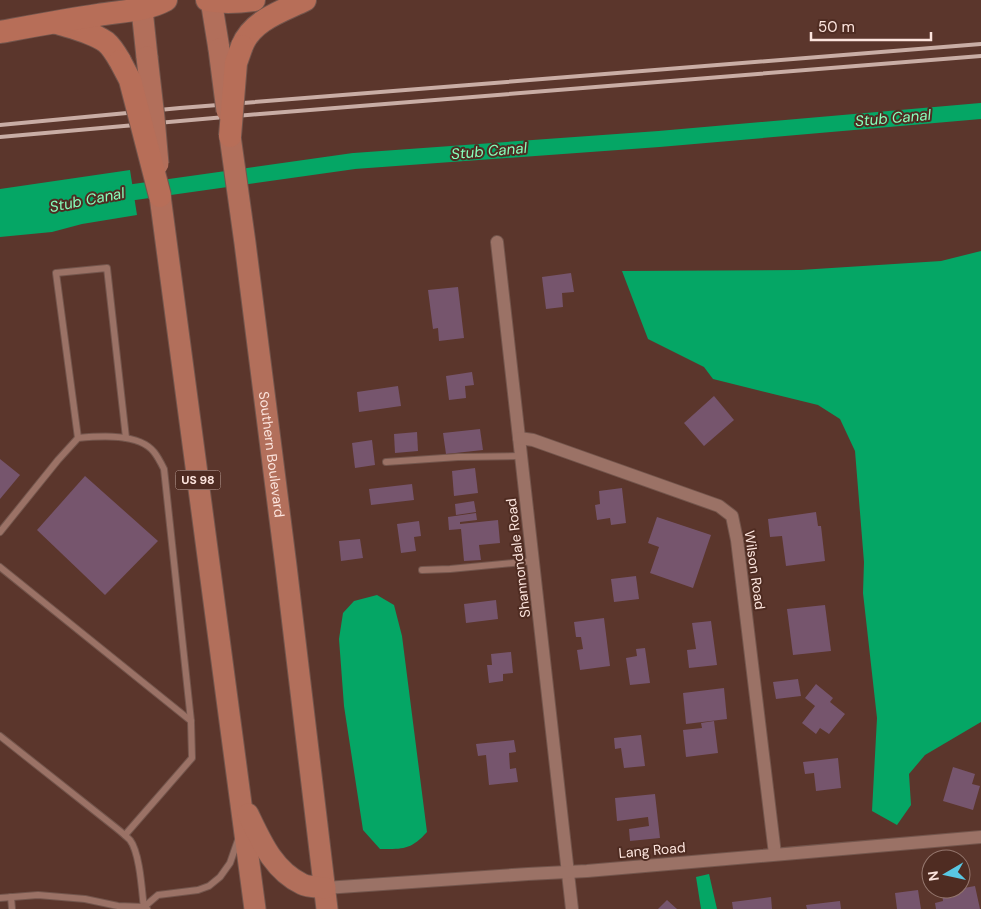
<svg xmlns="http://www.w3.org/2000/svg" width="981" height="909" viewBox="0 0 981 909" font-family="'DM Sans',sans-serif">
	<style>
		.water { fill: #05a665 }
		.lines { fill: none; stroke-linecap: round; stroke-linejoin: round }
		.canal { stroke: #05a665; stroke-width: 16 }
		.building { fill: #76556d }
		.service-casing { stroke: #73554c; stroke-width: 8 }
		.minor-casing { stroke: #73554c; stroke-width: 14 }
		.trunk-casing { stroke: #73554c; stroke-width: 23 }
		.motorway-casing { stroke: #73554c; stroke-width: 24 }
		.service { stroke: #9b7266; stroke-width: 6 }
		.minor { stroke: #9b7266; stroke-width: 12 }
		.trunk { stroke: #b26f5b; stroke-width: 21 }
		.motorway { stroke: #b76e58; stroke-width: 22 }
		.rail { stroke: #c9ada5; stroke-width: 4 }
		.trunk-bridge-casing { stroke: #73554c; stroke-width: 23; stroke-linecap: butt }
		.motorway-bridge-casing { stroke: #73554c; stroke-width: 24; stroke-linecap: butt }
		.trunk-bridge { stroke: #b26f5b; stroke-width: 21 }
		.motorway-bridge { stroke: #b76e58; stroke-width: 22 }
		.labels { text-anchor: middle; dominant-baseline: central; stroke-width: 4; stroke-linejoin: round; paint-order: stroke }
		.shield { fill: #4f2c22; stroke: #c8ada5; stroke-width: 1 }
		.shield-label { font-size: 12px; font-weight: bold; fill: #fce4dd }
		.street-label { font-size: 14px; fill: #fce4dd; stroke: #4f2c22 }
		.water-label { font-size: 15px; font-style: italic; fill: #87febb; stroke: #4f2c22 }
	</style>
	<rect width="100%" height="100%" fill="#5b362c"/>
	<g class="water">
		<polygon points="130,170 137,215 82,224 52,232 0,237 0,189"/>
		<polygon points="981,251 981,722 925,755 909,774 911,805 897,825 872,811 877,718 863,593 864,562 855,451 840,419 818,405 713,379 704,367 648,339 622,271 800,270 941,261"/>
		<path d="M377 595 394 605 402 636 427 832C411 850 403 849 380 849L363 830 344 706 339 639 343 613 354 601Z"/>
		<polygon points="709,874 717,909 701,909 696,877"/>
	</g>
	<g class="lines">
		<polyline class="canal" points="113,195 354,161 659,139 981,111"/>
	</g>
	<g class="building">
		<polygon points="571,273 574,292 562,293 563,307 546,309 542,277"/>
		<polygon points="458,287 464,338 439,341 438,328 433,329 428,290"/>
		<polygon points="472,372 474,385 465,386 466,398 449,400 446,376"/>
		<polygon points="398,386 401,406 359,412 357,392"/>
		<polygon points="714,396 734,420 704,446 684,423"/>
		<polygon points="480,429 483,450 446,454 443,433"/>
		<polygon points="417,432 418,451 395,453 394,434"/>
		<polygon points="372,440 375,465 355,468 352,443"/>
		<polygon points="0,459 20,475 0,499"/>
		<polygon points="475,468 478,493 454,496 452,471"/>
		<polygon points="85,476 158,541 105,595 37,530"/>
		<polygon points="412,484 414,500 371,505 369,489"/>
		<polygon points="622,488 626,523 611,525 610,518 597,520 595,505 600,504 599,491"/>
		<polygon points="474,501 476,512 456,515 455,504"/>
		<polygon points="816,512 818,526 821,526 825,561 786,566 782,536 770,537 768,519"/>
		<polygon points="476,513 477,520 460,522 460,524 498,520 500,543 479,545 481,560 464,561 461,529 449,530 448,517"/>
		<polygon points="657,517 711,535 693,588 650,573 659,547 648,543"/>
		<polygon points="419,521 421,536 414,537 416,551 401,553 397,524"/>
		<polygon points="360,539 363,558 341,561 339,541"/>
		<polygon points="636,576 639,599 614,602 611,579"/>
		<polygon points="496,600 498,619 466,623 464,604"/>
		<polygon points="825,605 831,651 793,655 787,609"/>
		<polygon points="604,618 610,666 580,670 577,650 583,649 581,637 576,637 574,622"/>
		<polygon points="711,621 717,665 689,668 687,650 696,649 692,623"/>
		<polygon points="645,648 650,683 630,685 626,658 637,656 636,649"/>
		<polygon points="511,652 513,673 503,674 503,681 489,683 487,665 492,665 491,654"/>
		<polygon points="798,679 801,696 776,699 773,682"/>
		<polygon points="816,684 833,698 830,702 845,714 829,734 820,728 816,734 802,723 815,706 805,698"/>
		<polygon points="724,688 727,719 686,724 683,693"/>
		<polygon points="714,721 718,753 686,757 683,730 702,728 701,723"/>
		<polygon points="641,735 645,766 624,768 621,748 615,749 614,738"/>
		<polygon points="514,740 516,752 509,753 510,769 516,768 518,782 489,785 486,755 478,756 476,744"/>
		<polygon points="838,758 841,788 816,791 814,773 805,774 803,762"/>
		<polygon points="953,767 975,774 972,784 980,786 973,810 943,801"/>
		<polygon points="655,794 660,838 630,841 629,829 649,826 648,817 617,821 615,798"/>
		<polygon points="975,886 980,909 936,909 935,903 943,901 942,892"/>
		<polygon points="918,890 921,909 897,909 895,893"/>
		<polygon points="771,897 772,909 733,909 732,902"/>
		<polygon points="667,900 677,909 658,909"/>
		<polygon points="840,901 841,909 807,909 806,905"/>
	</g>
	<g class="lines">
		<defs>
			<g id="service">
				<polyline points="78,438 56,273 107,268 126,438"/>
				<polyline points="386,462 458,457 521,456"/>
				<path d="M0 532 58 460 78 438C100 436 139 433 154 452 158 457 161 463 164 469L191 721 192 758 125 835"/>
				<polyline points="0,567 191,721"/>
				<polyline points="422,570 450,569 533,561"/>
				<path d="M0 736 115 827C120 831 125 835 130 840 140 853 142 892 144 909"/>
				<polyline points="11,897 12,909"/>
				<polyline points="0,898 38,895 85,899 118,906 144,907 147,909"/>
				<polyline points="144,907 158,895 198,890 209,886 220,877 230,863 238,840"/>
			</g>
			<g id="minor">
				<polyline points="497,242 572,909"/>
				<polyline points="519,438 533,440 719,506 732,516 737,540 775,854"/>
				<polyline points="325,888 528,874 587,871 981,837"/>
			</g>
			<g id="trunk">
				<polyline points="141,0 147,57"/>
				<polyline points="211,0 219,49"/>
				<path id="s1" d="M230 136 245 243 286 566 327 909"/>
				<polyline points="160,196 255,909"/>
				<path d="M248 814C261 841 273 870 302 884 308 887 317 887 325 888"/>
			</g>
			<g id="motorway">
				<path d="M207 0C222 3 239 2 254 0"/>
				<path d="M57 23C73 28 92 32 106 42 112 47 116 54 120 61"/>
				<path d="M0 32C33 26 65 20 98 15 121 11 146 11 166 0"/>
				<path d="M242 46C252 20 283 11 305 0"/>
			</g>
		</defs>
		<use href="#service" class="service-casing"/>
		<use href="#minor" class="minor-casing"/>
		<use href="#trunk" class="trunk-casing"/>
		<use href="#motorway" class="motorway-casing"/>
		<use href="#service" class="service"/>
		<use href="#minor" class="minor"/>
		<use href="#trunk" class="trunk"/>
		<use href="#motorway" class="motorway"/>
		<g class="rail">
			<polyline points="0,125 180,108 981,44"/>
			<polyline points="0,137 260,114 981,56"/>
		</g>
		<defs>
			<g id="trunk-bridge">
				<polyline points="219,49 227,111"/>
				<polyline points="147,57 154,118 158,164"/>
			</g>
			<g id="motorway-bridge">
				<polyline points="120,61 130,80 160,196"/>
				<polyline points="230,136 236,63 242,46"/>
			</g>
		</defs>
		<use href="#trunk-bridge" class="trunk-bridge-casing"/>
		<use href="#motorway-bridge" class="motorway-bridge-casing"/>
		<use href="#trunk-bridge" class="trunk-bridge"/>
		<use href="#motorway-bridge" class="motorway-bridge"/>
	</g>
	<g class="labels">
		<rect class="shield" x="175.5" y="470.5" width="45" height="19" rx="4"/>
		<g class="shield-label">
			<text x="198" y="480">US 98</text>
		</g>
		<g class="street-label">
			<text stroke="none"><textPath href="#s1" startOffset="321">Southern Boulevard</textPath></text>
			<text transform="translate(518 558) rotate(-97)">Shannondale Road</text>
			<text transform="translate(755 570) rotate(82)">Wilson Road</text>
			<text transform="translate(652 850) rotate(-5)">Lang Road</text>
		</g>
		<g class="water-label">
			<text transform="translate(893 118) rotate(-5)">Stub Canal</text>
			<text transform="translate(489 151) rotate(-5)">Stub Canal</text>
			<text transform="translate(87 200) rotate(-11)">Stub Canal</text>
		</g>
	</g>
	<g transform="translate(946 874) rotate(261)"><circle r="24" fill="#4f2c22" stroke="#94766d"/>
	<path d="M0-4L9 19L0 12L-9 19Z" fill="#59c8e4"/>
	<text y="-8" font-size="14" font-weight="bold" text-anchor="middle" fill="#fce4dd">N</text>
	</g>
	<path d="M811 32v8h120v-8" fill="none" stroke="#fce4dd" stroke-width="2.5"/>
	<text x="818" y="32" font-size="15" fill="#fce4dd" stroke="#4f2c22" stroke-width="4" paint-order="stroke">50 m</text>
</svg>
